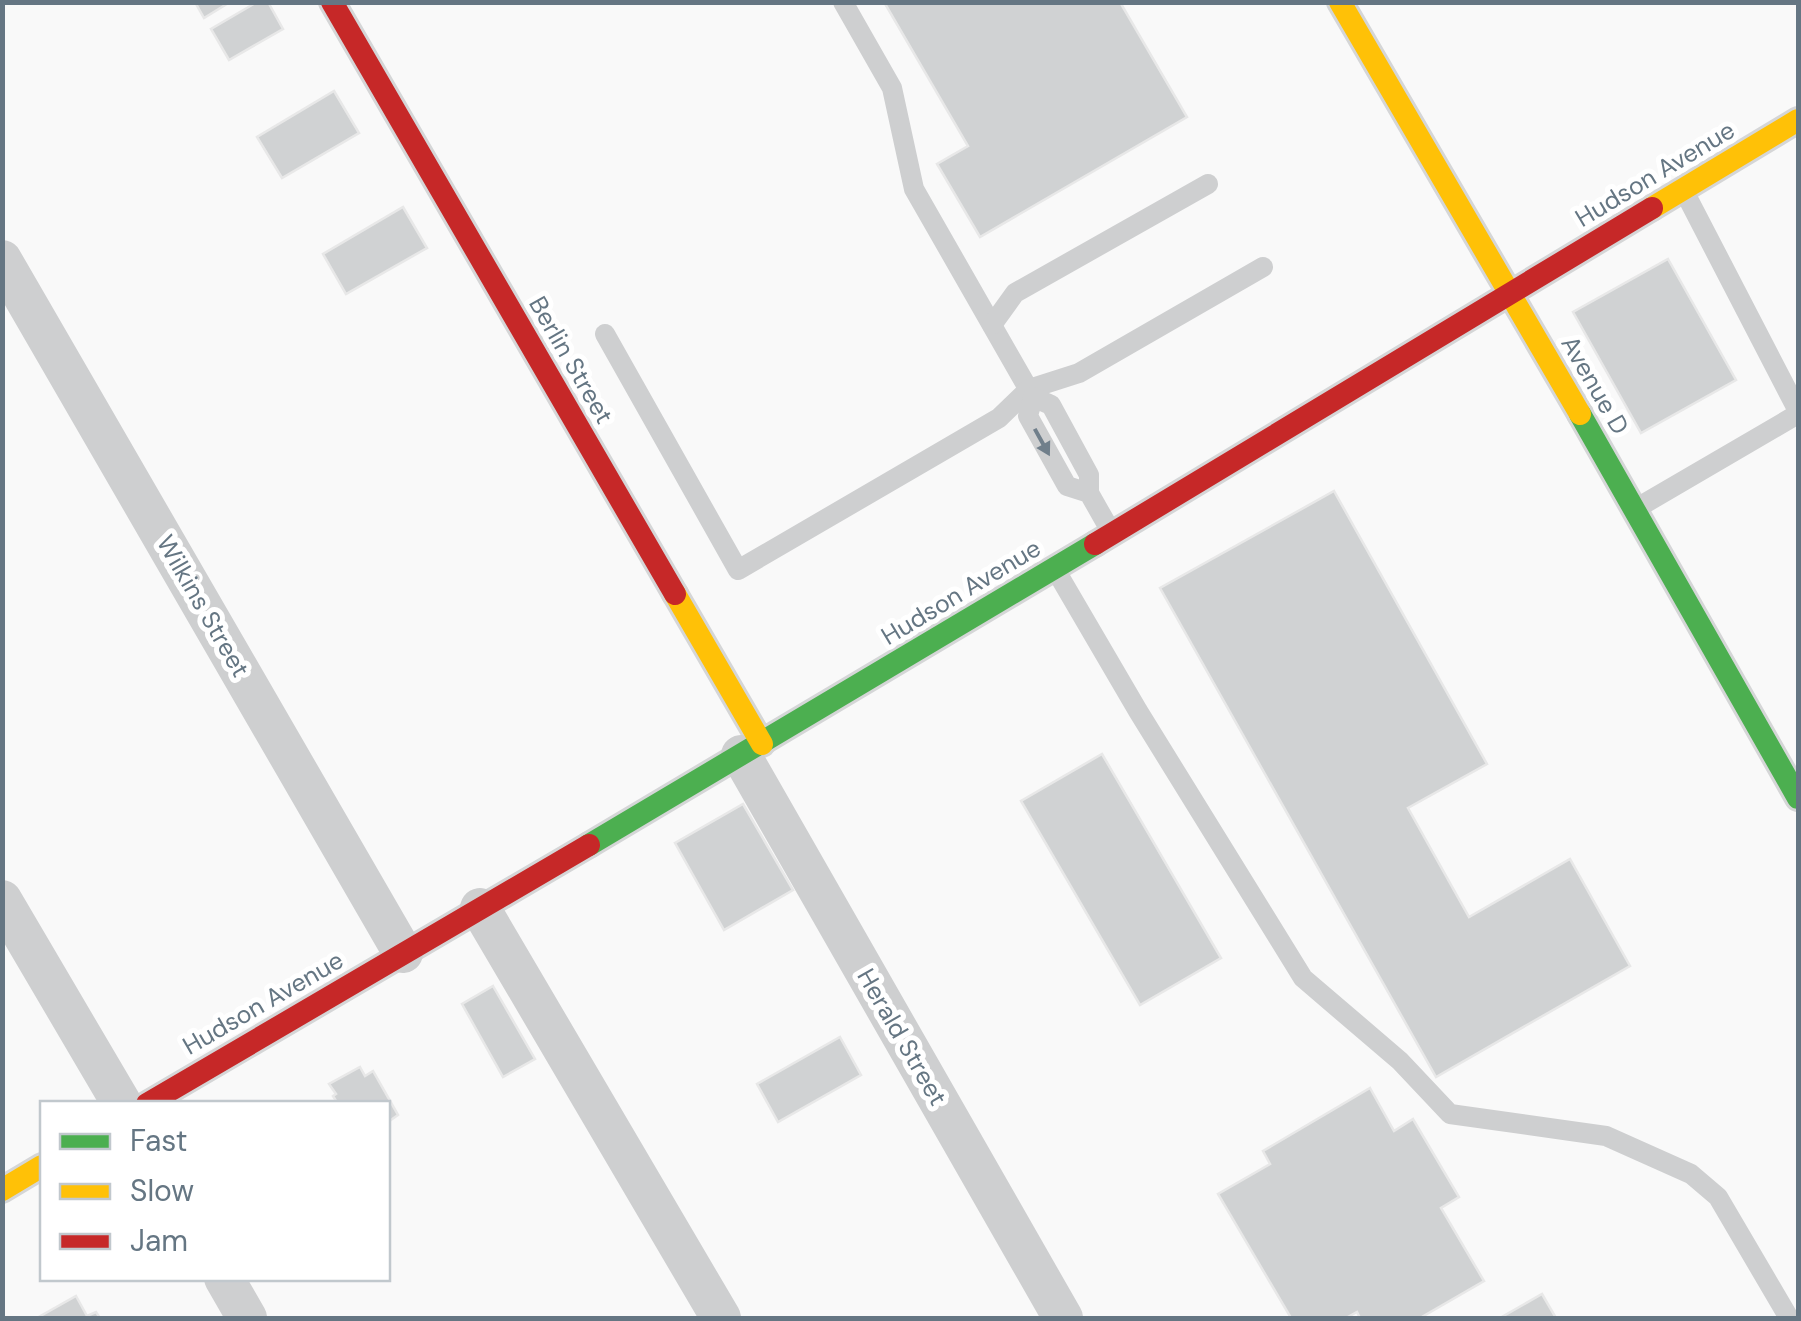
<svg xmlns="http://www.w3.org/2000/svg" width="1801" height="1321" viewBox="0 0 1801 1321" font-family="'DM Sans',sans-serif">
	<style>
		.building { fill: #d0d2d3; stroke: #e8e8e8; stroke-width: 2.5 }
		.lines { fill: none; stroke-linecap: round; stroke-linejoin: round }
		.fast-casing { stroke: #d5d6d7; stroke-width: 28 }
		.slow-casing { stroke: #d5d6d7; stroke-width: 28 }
		.jam-casing { stroke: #d5d6d7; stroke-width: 28 }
		.lane { stroke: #cecfd0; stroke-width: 20 }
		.street { stroke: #cecfd0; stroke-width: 40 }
		.fast { stroke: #4caf50; stroke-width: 22 }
		.slow { stroke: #ffc107; stroke-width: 22 }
		.jam { stroke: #c62828; stroke-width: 22 }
		.oneway { fill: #707f8b }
		.labels { text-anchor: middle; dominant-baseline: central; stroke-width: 10; stroke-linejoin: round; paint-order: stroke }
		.street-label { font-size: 25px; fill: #657683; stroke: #fff }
	</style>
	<rect width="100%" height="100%" fill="#f9f9f9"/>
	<g class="building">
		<polygon points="195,2 230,2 204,18"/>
		<polygon points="257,2 268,2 283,29 229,60 211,29"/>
		<polygon points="884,2 1120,2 1187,117 980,237 937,164 968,146"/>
		<polygon points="334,91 359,133 282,178 257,137"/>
		<polygon points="403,207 427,248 346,294 323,254"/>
		<polygon points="1668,259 1736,380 1641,433 1573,312"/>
		<polygon points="1334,491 1487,764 1408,808 1469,917 1570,859 1630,966 1436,1077 1160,588"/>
		<polygon points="1102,754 1221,958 1140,1005 1021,801"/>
		<polygon points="743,804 793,890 724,930 675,843"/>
		<polygon points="493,986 535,1059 503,1077 462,1004"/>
		<polygon points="840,1037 861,1075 778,1122 757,1084"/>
		<polygon points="360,1067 365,1076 373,1071 398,1115 388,1122 388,1104 338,1104 333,1096 336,1094 329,1084"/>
		<polygon points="1370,1088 1394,1131 1413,1119 1459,1197 1441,1208 1484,1281 1420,1318 1360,1318 1357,1312 1346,1318 1291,1318 1218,1194 1270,1164 1263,1151"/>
		<polygon points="1542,1294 1556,1318 1500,1318"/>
		<polygon points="76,1296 87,1316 96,1312 100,1318 37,1318"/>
	</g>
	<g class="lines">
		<defs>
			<g id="fast">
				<polyline points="1580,414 1798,798"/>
				<polyline points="589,845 1095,544"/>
			</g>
			<g id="slow">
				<polyline points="1340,2 1580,414"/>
				<polyline points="1652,208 1798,120"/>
				<polyline points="675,594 762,744"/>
				<polyline points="2,1190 42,1166"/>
			</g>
			<g id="jam">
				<polyline points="332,2 675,594"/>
				<polyline points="1095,544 1652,208"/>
				<polyline points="147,1104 589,845"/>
			</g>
		</defs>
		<use href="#fast" class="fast-casing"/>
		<use href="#slow" class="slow-casing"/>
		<use href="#jam" class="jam-casing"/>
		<g class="lane">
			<polyline points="843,2 892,88 914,189 1033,397"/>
			<polyline points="1684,191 1798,411"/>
			<polyline points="992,325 1015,293 1208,184"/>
			<polyline points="605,334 738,570 999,418 1029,389 1079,373 1263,267"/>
			<polyline points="1089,493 1067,486 1028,416 1033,397 1051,405 1089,475 1089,493 1110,530"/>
			<polyline points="1637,508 1798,414"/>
			<polyline points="1055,569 1138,711 1303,978 1400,1061 1450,1114 1606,1136 1691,1174 1718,1197 1789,1318"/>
		</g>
		<g class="street">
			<polyline points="2,260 403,953"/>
			<polyline points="741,755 1063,1318"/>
			<polyline points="2,900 122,1104"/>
			<polyline points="480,908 721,1318"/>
			<polyline points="224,1278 247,1318"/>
		</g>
		<use href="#fast" class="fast"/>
		<use href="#slow" class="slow"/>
		<use href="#jam" class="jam"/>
	</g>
	<defs><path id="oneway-solid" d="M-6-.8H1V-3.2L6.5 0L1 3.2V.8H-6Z" transform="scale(2.5)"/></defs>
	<use class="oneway" href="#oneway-solid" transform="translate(1042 442) rotate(61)"/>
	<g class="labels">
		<g class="street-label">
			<text transform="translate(1655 174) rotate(-31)">Hudson Avenue</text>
			<text transform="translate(571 360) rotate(60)">Berlin Street</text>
			<text transform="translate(1595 385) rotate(60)">Avenue D</text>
			<text transform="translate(961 592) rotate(-31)">Hudson Avenue</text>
			<text transform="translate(203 606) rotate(60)">Wilkins Street</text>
			<text transform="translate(263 1003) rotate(-30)">Hudson Avenue</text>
			<text transform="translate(902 1037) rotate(60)">Herald Street</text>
		</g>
	</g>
	<rect width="1801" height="1321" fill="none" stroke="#657683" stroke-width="10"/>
	<rect x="40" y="1101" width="350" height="180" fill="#ffffff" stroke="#c1c8cd" stroke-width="2.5"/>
	<rect x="60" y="1134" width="50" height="15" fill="#4caf50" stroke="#c1c8cd" stroke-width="2.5"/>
	<text x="130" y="1151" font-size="30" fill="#657683">Fast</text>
	<rect x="60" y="1184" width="50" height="15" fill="#ffc107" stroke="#c1c8cd" stroke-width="2.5"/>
	<text x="130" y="1201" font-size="30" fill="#657683">Slow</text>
	<rect x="60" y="1234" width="50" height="15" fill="#c62828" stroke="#c1c8cd" stroke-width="2.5"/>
	<text x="130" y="1251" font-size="30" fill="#657683">Jam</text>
</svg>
